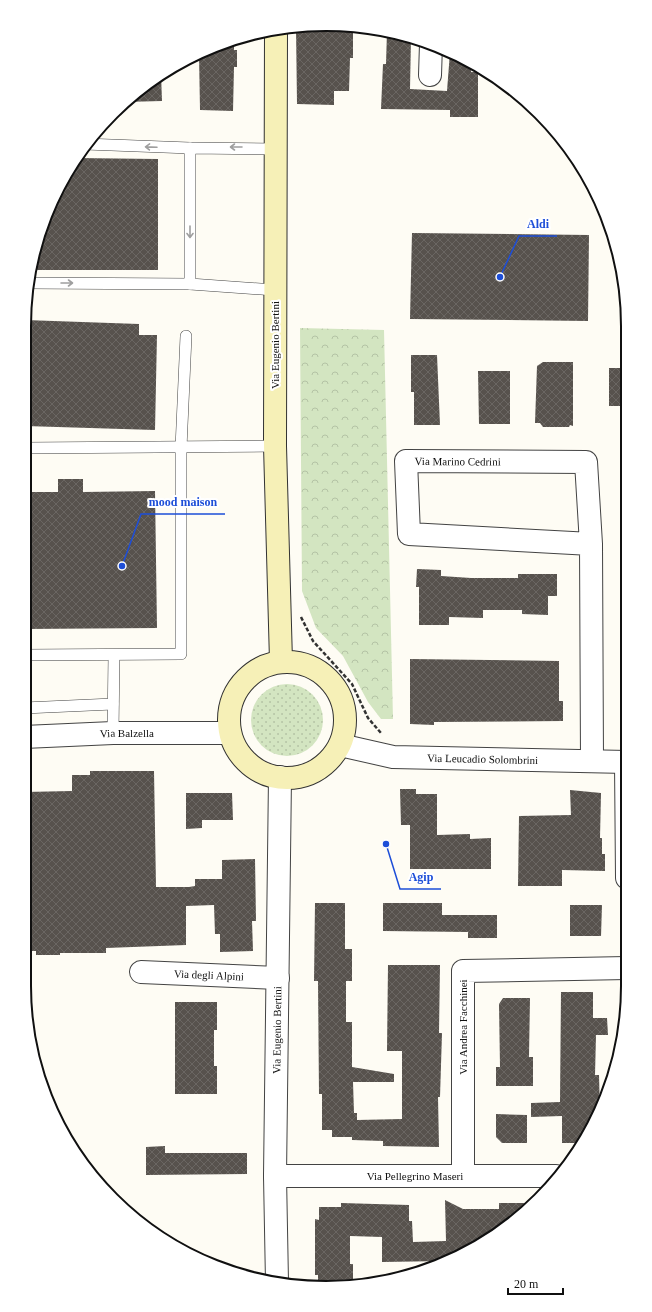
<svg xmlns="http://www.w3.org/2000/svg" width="652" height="1312" viewBox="0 0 652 1312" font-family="'Times New Roman',serif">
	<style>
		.grass { fill: url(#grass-dots) }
		.park { fill: url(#park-crowns) }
		.building { fill: url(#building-cross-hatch) }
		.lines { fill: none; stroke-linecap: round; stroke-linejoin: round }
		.service-casing { stroke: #434343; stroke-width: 12 }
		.minor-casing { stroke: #434343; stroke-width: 24 }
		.tertiary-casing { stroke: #434343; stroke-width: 24 }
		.secondary-casing { stroke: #323232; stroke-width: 24 }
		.path { stroke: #323232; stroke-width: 2.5; stroke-dasharray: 4 2; stroke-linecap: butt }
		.service { stroke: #fff; stroke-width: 11 }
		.minor { stroke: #fff; stroke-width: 22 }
		.tertiary { stroke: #fff; stroke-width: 22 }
		.secondary { stroke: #f6f0b7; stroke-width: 22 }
		.oneway { stroke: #9f9f9f }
		.labels { text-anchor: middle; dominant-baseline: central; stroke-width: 4; stroke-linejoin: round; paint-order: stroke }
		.street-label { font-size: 11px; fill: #101010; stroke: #fff }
		.rim { fill: none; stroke: #101010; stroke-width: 2 }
		.leader { fill: none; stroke: #1d4ed8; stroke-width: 1.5 }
		.callout-dot { fill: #1d4ed8; stroke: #fff; stroke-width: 1.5 }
		.callout-label { font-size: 12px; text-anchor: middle; font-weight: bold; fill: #1d4ed8; stroke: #fff; stroke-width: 4; stroke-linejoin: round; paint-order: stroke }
	</style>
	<defs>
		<pattern id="grass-dots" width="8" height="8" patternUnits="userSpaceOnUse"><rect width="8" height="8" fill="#d3e5c1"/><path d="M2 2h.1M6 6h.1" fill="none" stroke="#b4c3a5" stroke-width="1.8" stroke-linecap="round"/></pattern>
		<pattern id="park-crowns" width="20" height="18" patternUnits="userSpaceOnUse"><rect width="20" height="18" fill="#d3e5c1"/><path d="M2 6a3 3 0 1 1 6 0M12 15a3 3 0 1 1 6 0" fill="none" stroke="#b4c3a5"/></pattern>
		<pattern id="building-cross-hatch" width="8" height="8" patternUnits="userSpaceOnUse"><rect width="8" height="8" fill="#57524d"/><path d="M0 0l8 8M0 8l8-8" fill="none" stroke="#6a6662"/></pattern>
	</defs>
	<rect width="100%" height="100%" fill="#fefcf4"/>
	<circle class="grass" cx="287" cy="720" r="36"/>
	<polygon class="park" points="300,328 384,330 393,719 381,719 368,702 343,656 316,628 302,591"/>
	<g class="building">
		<polygon points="296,26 353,27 353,58 350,58 349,91 334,91 334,105 297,104"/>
		<polygon points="387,31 411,37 410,89 447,91 450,52 472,63 471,72 478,72 478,117 450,117 450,110 381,109 383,64 386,64"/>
		<polygon points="234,39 234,50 237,50 237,67 234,67 233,111 200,110 199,54"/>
		<polygon points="161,74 162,101 124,102 127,99"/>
		<polygon points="76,158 158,159 158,270 31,270 34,248 55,193"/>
		<polygon points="412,233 589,235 588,321 410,319"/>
		<polygon points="25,320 139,324 139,335 157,335 155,430 25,426"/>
		<polygon points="411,355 437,355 440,425 414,425 414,392 411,392"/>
		<polygon points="543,362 573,362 573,426 570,425 569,427 543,427 540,423 535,423 537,366"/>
		<rect x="609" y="368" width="17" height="38"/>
		<polygon points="478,371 510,371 510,424 479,424"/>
		<polygon points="58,479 83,479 83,492 155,491 157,628 24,629 24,492 58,492"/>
		<polygon points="417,569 441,570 441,576 471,578 518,578 518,574 557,574 557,596 548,596 548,615 522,614 522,610 483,610 483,618 449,617 449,625 419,625 419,587 416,587"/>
		<polygon points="410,659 559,661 559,701 563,701 563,721 434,722 434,725 410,724"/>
		<polygon points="90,771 154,771 156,887 189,887 195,886 195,879 222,879 222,860 255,859 256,921 252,921 253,951 220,952 220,934 215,934 214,905 186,906 186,945 106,948 106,953 60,953 60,955 36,955 36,951 24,951 24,927 25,927 24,792 72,791 72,775 90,775"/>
		<polygon points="400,789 416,789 416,794 437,794 437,835 470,834 470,839 491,838 491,869 410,869 410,825 401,825"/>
		<polygon points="570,790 601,793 600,838 602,838 602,854 605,854 605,871 562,870 562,886 518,886 519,816 571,815"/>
		<polygon points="186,793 232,793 233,820 202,820 202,828 186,829"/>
		<polygon points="315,903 345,903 345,949 352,949 352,981 346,981 346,1022 352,1022 352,1067 394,1074 394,1082 353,1082 354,1113 357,1113 357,1120 402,1119 402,1051 387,1051 388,965 440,965 439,1033 442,1033 440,1097 438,1097 439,1147 383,1146 383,1141 352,1140 352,1137 332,1137 332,1130 322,1130 322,1094 319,1094 318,981 314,981"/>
		<polygon points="383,903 442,903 442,915 497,915 497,938 468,938 468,932 383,931"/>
		<polygon points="570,905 602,905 601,936 570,936"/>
		<polygon points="561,992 593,992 593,1018 607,1018 608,1035 596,1035 595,1075 599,1075 600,1112 597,1119 580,1143 562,1143 562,1116 531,1117 531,1103 560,1102"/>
		<polygon points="503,998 530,998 529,1057 533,1057 533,1086 496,1086 496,1067 500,1067 499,1004"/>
		<polygon points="175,1002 217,1002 217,1030 214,1030 214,1066 217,1066 217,1094 175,1094"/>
		<polygon points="496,1114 527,1115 527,1143 502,1143 496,1137"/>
		<polygon points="165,1146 165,1153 247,1153 247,1174 146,1175 146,1147"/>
		<polygon points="445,1200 463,1209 499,1209 499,1203 535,1203 459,1257 445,1261 382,1262 382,1237 350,1236 350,1264 353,1264 353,1282 318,1282 318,1275 315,1275 315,1219 319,1220 319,1207 341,1207 341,1203 409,1205 409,1221 412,1221 413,1242 446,1241"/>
	</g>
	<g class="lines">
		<defs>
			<g id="service">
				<polyline points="85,144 190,148"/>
				<polyline points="28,283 190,284"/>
				<polyline points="275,290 190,284 190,148 275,149"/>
				<polyline points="25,448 275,446"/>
				<polyline points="24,655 181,654 181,448 186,336"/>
				<polyline points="24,708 113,704"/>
				<polyline points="113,733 114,655"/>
			</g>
			<g id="minor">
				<polyline points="430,75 431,44"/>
				<path id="s1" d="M591 544 409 534 406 461 586 462 591 544 592 761"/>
				<polyline points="626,762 627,878"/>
				<path id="s2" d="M141 972 278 978"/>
				<polyline points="463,1175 463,971 627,968"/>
				<path id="s3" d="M275 1176H556"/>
			</g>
			<g id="tertiary">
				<path id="s4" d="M24 737 113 733H230"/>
				<path id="s5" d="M340 745 393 757 627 762"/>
				<path id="s6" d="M277 1282 275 1176 280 777"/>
			</g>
			<g id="secondary">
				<polyline points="276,29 275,446 281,661"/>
				<circle cx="287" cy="720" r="58"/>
			</g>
		</defs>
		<use href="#service" class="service-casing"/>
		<use href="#minor" class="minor-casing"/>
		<use href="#tertiary" class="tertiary-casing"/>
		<use href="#secondary" class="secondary-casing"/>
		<polyline class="path" points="301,617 313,641 352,684 368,718 381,733"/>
		<use href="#service" class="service"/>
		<use href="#minor" class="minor"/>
		<use href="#tertiary" class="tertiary"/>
		<use href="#secondary" class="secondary"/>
	</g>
	<defs><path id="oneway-shaft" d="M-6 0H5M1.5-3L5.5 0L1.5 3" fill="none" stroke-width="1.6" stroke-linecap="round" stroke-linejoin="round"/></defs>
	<g class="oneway">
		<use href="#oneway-shaft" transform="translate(151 147) rotate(-178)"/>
		<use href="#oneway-shaft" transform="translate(236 147) rotate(180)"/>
		<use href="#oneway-shaft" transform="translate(190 232) rotate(90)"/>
		<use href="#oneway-shaft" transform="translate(67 283)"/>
	</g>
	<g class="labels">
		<g class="street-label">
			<text transform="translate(275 345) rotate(-90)">Via Eugenio Bertini</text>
			<text stroke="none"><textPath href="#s1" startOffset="307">Via Marino Cedrini</textPath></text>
			<text stroke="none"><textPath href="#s4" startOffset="103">Via Balzella</textPath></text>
			<text stroke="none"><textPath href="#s5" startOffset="144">Via Leucadio Solombrini</textPath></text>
			<text stroke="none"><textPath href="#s2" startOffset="68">Via degli Alpini</textPath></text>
			<text transform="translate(463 1027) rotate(-90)">Via Andrea Facchinei</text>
			<text stroke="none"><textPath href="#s6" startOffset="252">Via Eugenio Bertini</textPath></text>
			<text stroke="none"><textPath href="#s3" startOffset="140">Via Pellegrino Maseri</textPath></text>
		</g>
	</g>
	<path d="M0 0H652V1312H0ZM326 31H326A295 295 0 0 1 621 326V986A295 295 0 0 1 326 1281H326A295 295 0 0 1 31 986V326A295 295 0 0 1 326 31Z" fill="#fff" fill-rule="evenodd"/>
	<path class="rim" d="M326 31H326A295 295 0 0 1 621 326V986A295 295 0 0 1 326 1281H326A295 295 0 0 1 31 986V326A295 295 0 0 1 326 31Z"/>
	<path class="leader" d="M500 277L519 236H557M122 566L141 514H225M386 844L400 889H441"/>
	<g class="callout-dot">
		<circle cx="500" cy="277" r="4"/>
		<circle cx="122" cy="566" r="4"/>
		<circle cx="386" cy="844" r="4"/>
	</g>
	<g class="callout-label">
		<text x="538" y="228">Aldi</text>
		<text x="183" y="506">mood maison</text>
		<text x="421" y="881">Agip</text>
	</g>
	<path d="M508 1288v6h55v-6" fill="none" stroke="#101010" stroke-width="2"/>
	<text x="514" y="1288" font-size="12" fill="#101010" stroke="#ffffff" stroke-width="3" paint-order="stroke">20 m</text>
</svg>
